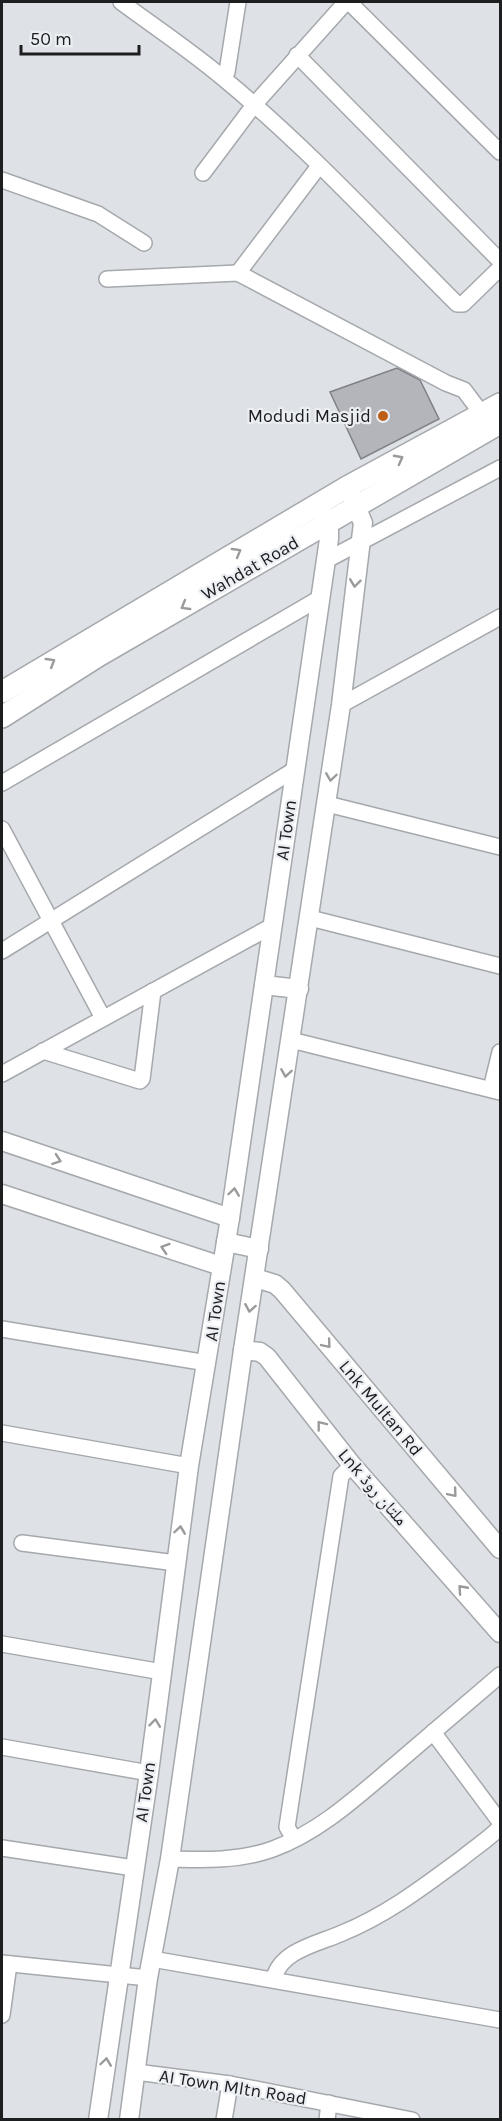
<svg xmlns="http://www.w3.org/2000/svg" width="502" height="2121" viewBox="0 0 502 2121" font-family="Karla,'Noto Naskh Arabic',sans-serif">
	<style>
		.building { fill: #b3b5ba; stroke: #7e8185; stroke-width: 1.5 }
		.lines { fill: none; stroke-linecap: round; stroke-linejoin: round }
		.minor-casing { stroke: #a5a8ac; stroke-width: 18 }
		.tertiary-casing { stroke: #a5a8ac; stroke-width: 21 }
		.secondary-casing { stroke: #a5a8ac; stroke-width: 24 }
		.minor { stroke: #fff; stroke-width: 15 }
		.tertiary { stroke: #fff; stroke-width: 18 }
		.secondary { stroke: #fff; stroke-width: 21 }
		.oneway { stroke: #999a9a }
		.poi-dot { fill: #bd5e16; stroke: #ebeef2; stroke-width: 2 }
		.labels { text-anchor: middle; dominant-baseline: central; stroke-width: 4.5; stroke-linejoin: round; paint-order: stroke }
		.poi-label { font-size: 18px; fill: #1d1e1f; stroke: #ebeef2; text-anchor: end }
		.street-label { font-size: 18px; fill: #1d1e1f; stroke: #ebeef2 }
	</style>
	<rect width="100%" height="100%" fill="#dee1e5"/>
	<polygon class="building" points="397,368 420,380 439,419 361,459 330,392"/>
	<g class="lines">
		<defs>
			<g id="minor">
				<path d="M121 2C155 27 191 51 223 78 307 147 381 228 457 304H463L500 268"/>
				<polyline points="349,2 500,152"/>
				<polyline points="297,55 500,261"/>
				<polyline points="223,77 227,72 238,2"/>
				<polyline points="203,173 254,105 346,2"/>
				<polyline points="2,180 98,214 144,243"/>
				<polyline points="238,273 319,166"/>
				<polyline points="107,279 238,273 446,383 464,390 482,414"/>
				<polyline points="325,561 500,468"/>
				<polyline points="341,705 500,617"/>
				<polyline points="2,783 320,598"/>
				<polyline points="327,804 500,847"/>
				<polyline points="2,829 103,1018"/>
				<polyline points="310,918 500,966"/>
				<polyline points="2,951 294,770"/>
				<polyline points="291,1040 500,1092"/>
				<polyline points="43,1051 140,1081 142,1079 153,991"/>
				<polyline points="2,1074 272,926"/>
				<polyline points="491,1089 500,1052"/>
				<polyline points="2,1329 207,1363"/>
				<polyline points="2,1433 189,1466"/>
				<polyline points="22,1543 176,1563"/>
				<polyline points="2,1644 162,1672"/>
				<polyline points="433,1732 500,1822"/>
				<polyline points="2,1747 149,1773"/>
				<polyline points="294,1839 287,1827 341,1476 352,1465"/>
				<polyline points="2,1848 134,1868"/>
				<path d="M170 1859C204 1860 240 1861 273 1849 320 1832 359 1795 396 1764 431 1734 466 1704 500 1675"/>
				<polyline points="152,1959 500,2020"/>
				<polyline points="2,1963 148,1978"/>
				<path d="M274 1978C281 1951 316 1944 340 1934 385 1916 422 1888 461 1859 474 1848 489 1839 500 1827"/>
				<polyline points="2,2015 9,1964"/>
				<polyline points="136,2072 230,2084 412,2120"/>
				<polyline points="224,2120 230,2084"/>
				<polyline points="327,2120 329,2103"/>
			</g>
			<g id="tertiary">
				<polyline points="264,985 299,989"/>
				<polyline points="2,1141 230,1218"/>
				<polyline points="2,1194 221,1266"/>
				<polyline points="226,1242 259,1249"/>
				<polyline points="255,1278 275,1284 282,1290 500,1549"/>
				<polyline points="243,1350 260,1352 267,1357 352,1465 500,1633"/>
				<polyline points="98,2120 149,1773 189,1466 230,1218 329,539 329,531 321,511"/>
				<polyline points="129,2120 148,1978 170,1859 243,1350 341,705 363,523 351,494"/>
			</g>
			<g id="secondary">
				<polyline points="2,692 347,487 500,404"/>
				<polyline points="2,717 98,656 500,423"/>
			</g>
		</defs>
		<use href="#minor" class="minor-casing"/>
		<use href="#tertiary" class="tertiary-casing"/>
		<use href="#secondary" class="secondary-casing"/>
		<use href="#minor" class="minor"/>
		<use href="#tertiary" class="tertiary"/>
		<use href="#secondary" class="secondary"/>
	</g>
	<defs><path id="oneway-chevron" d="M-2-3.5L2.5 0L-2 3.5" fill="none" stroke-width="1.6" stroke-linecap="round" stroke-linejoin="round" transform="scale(1.5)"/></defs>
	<g class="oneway">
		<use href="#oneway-chevron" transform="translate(399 459) rotate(-28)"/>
		<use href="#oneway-chevron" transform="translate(237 552) rotate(-30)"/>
		<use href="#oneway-chevron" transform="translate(355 583) rotate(97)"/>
		<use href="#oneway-chevron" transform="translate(185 606) rotate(150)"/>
		<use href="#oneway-chevron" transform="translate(51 662) rotate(-31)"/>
		<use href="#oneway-chevron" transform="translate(331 777) rotate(98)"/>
		<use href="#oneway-chevron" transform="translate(286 1073) rotate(99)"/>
		<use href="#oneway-chevron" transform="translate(57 1160) rotate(19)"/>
		<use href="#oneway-chevron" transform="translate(234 1192) rotate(-82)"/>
		<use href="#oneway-chevron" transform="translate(165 1248) rotate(-162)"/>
		<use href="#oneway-chevron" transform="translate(250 1308) rotate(100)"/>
		<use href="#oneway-chevron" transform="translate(327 1344) rotate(50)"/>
		<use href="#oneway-chevron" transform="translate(321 1425) rotate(-128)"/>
		<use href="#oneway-chevron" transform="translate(453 1493) rotate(50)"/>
		<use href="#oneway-chevron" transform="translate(180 1530) rotate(-82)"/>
		<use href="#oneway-chevron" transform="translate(462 1589) rotate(-132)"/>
		<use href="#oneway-chevron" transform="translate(155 1723) rotate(-83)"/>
		<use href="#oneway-chevron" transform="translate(106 2062) rotate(-82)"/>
	</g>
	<circle class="poi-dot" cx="383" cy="416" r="6"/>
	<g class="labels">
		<g class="poi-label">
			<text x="371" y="416">Modudi Masjid</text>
		</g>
		<g class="street-label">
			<text transform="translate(250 568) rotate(-30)">Wahdat Road</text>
			<text transform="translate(286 830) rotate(-82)">AI Town</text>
			<text transform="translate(215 1311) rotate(-82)">AI Town</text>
			<text transform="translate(381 1408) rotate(50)">Lnk Multan Rd</text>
			<text transform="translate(373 1487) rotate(49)">Lnk ملتان روڈ</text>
			<text transform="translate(145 1792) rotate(-82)">AI Town</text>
			<text transform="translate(233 2087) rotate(9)">AI Town Mltn Road</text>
		</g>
	</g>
	<rect width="502" height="2121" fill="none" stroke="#1d1e1f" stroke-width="6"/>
	<path d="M21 45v9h118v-9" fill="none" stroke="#1d1e1f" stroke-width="3"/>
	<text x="30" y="45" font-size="18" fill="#1d1e1f" stroke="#ebeef2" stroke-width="4.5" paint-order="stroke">50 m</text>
</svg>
